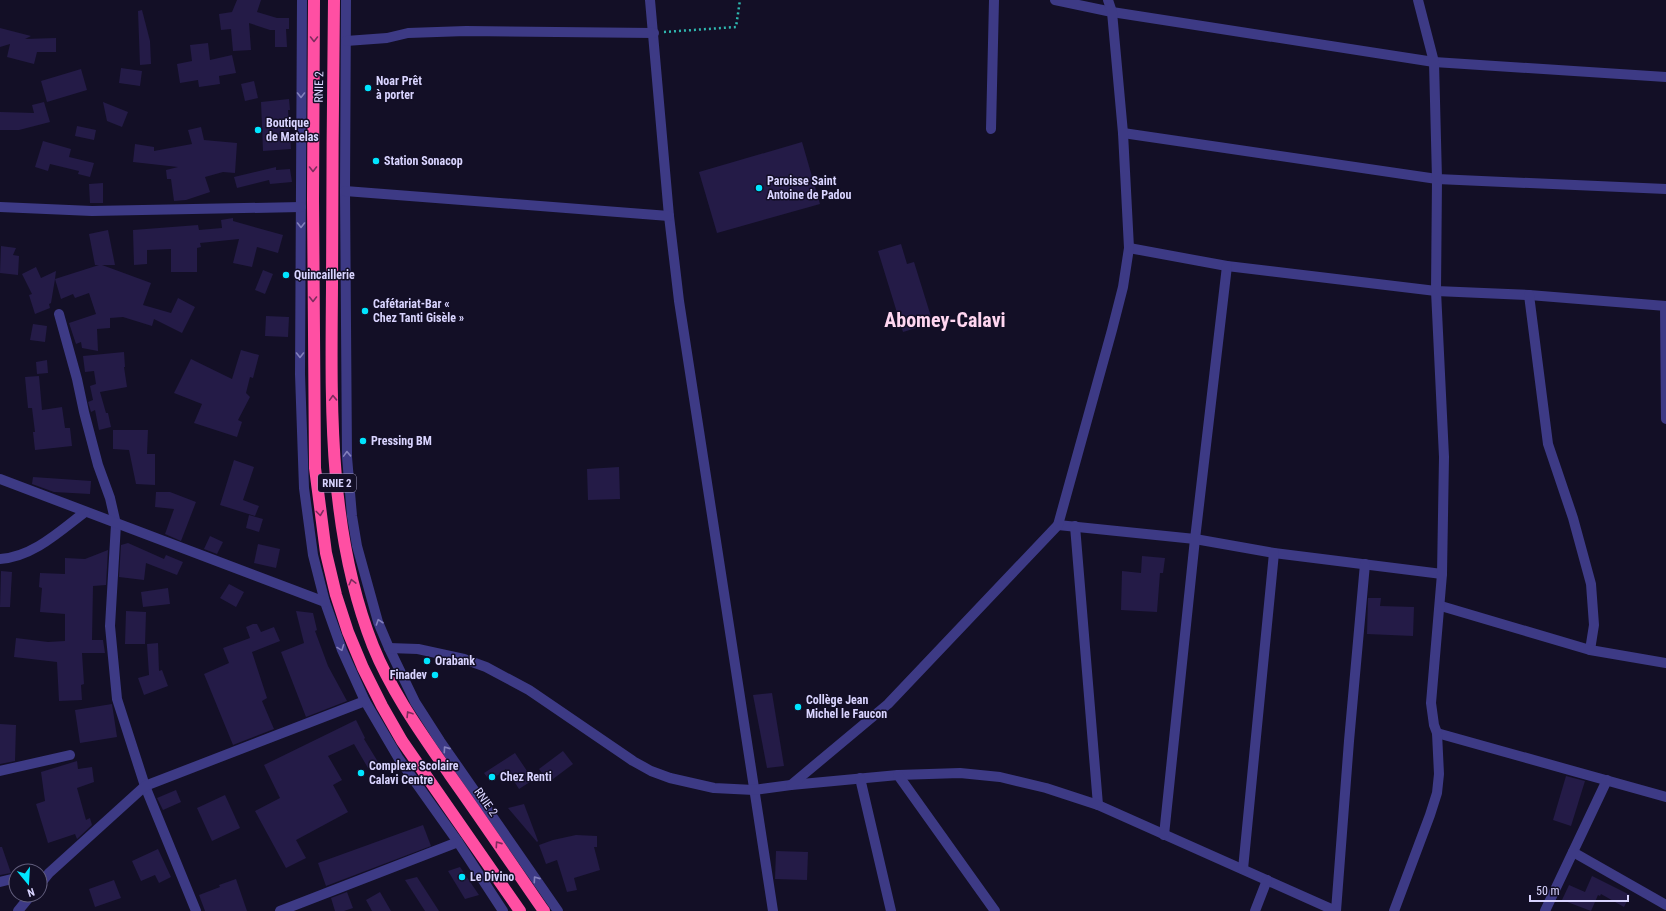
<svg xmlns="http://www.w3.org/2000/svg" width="1666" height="911" viewBox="0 0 1666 911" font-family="'Roboto Condensed',sans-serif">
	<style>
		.building { fill: #241b47 }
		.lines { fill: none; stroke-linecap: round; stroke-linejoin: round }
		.path { stroke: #2fb8b0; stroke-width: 2.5; stroke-dasharray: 2 3; stroke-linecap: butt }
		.street { stroke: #3d3a85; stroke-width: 10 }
		.highway { stroke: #ff4fa3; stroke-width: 12 }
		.oneway { stroke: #7d2c5e }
		.oneway2 { stroke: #837fbc }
		.poi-dot { fill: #00e5ff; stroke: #130f26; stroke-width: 1.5 }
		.labels { text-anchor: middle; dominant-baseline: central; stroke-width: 3; stroke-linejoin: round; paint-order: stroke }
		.shield { fill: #130f26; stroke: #9e99be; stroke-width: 1 }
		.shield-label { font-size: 11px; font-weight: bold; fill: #d9d4ff }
		.poi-label { font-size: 12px; font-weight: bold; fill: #d9d4ff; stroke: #130f26; text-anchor: start }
		.street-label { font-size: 12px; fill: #d9d4ff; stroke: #130f26 }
		.town-label { font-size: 20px; font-weight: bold; fill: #ffd6f0; stroke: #130f26 }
	</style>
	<rect width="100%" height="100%" fill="#130f26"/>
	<g class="building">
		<polygon points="237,0 261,0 257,12 277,18 289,18 289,29 286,29 287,47 275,47 275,30 270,30 249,23 251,50 233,51 231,29 221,30 219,14 232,12"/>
		<polygon points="142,10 150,41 151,64 140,65 138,11"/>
		<polygon points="0,28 31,36 25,39 56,38 56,52 37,52 34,64 7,57 10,44 0,47"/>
		<polygon points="208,43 210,60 232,55 236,73 219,76 220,84 199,87 198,80 180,83 177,64 192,61 190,45"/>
		<polygon points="121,68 142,71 140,86 119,83"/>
		<polygon points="81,69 87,90 47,102 41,81"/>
		<polygon points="254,81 258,98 245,101 241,84"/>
		<polygon points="289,99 290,110 288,110 291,149 263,151 261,102"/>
		<polygon points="44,102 50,122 19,130 0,130 0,112 34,113 32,105"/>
		<polygon points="103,102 128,112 122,127 107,121"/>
		<polygon points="77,126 96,130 94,140 75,136"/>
		<polygon points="201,127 204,140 237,143 235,173 223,172 205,177 210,192 186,200 174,201 171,179 167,179 166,170 178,167 133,162 135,144 154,147 154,151 192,144 188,130"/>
		<polygon points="43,141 71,149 69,157 94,163 90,177 78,174 79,171 50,164 48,171 35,167"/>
		<polygon points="802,142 820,204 717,233 699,172"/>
		<polygon points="276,167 276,170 290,169 292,182 270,184 269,180 237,188 234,177"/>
		<polygon points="103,183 103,203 90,203 89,184"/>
		<polygon points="233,218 233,221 283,235 278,253 257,247 252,267 233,263 239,239 200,243 201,247 197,248 197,272 171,272 171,249 147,250 147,264 134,265 133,230 198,225 199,230 222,228 221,220"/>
		<polygon points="108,230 115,265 102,265 151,283 143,305 171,313 178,298 195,307 182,333 154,319 152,326 123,317 110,318 110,328 97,329 98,351 82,348 81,342 76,344 69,323 96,314 89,293 75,298 73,294 61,299 55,279 51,303 49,304 50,308 35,314 29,295 32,294 22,274 36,267 41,278 56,271 55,279 99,265 95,265 89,234"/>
		<polygon points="901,244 907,264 914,262 933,323 903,332 878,251"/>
		<polygon points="1,246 16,248 13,255 19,256 18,275 0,273"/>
		<polygon points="263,270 273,274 265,294 255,290"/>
		<polygon points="266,316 289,317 288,337 265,336"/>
		<polygon points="33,324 47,326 45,342 30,340"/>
		<polygon points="241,350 259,355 253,378 250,377 246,393 250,397 238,420 242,422 237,437 194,423 202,404 174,393 191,359 232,379"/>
		<polygon points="124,352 125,367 124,367 127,387 100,392 106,413 108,413 111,427 99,430 95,410 91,412 88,402 93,400 90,386 96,384 94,371 85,372 83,356"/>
		<polygon points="47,360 48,373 37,374 36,362"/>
		<polygon points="39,376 42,410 62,407 65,428 70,428 72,446 35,450 33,432 35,432 32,408 28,408 25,377"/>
		<polygon points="113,430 148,430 147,454 155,454 155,485 136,484 129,450 113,449"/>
		<polygon points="234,460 254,467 243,500 259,506 255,516 220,505"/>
		<polygon points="619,467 620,499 588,500 587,469"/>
		<polygon points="33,477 91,481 90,494 54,492 32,484"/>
		<polygon points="156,492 170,492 196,502 181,541 165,534 174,509 155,507"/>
		<polygon points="249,515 263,519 259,532 246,528"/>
		<polygon points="210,536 223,542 217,554 204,549"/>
		<polygon points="128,543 164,559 166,555 183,562 177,575 146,563 144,580 119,577 121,545"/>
		<polygon points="258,544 280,549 276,568 254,563"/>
		<polygon points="108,550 106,585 93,586 92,640 103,640 105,653 82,653 84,684 81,685 82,700 59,701 57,662 14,657 16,638 48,642 65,641 65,614 40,612 42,588 39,587 40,573 65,574 65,558 85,559"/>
		<polygon points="1142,556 1165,558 1163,573 1160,573 1157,612 1121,610 1122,571 1141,573"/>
		<polygon points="1,571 12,572 10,607 0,607"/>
		<polygon points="229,584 244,592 236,607 220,598"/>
		<polygon points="168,588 170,604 143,607 141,592"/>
		<polygon points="1368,598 1381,598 1380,606 1414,607 1413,636 1367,634"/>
		<polygon points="126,611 146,612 145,644 125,644"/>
		<polygon points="296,611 313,613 317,630 315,631 328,666 347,701 306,717 281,652 304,643"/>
		<polygon points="253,624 257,624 261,632 274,627 280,641 252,652 267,698 262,701 274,729 233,745 204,674 229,663 223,648 250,638 246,627"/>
		<polygon points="158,643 159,671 162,670 168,686 144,695 138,678 149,675 147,644"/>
		<polygon points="772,693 784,766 767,768 753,695"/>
		<polygon points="112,704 117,737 80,743 75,710"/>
		<polygon points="356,720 365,738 364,739 378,762 368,768 354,744 328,756 342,780 333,785 348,812 296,840 306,858 286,868 255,811 280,798 264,765"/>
		<polygon points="0,724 16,725 15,761 0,764"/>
		<polygon points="563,751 573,764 549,782 539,769"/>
		<polygon points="515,753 533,780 519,789 506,769 490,781 484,773"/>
		<polygon points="77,761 78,769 92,767 94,782 77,788 86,820 90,818 92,825 77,839 75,834 48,843 36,804 45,801 41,772"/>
		<polygon points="1566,776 1585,781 1571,826 1553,820"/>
		<polygon points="176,790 181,802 163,810 157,798"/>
		<polygon points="225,795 240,828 212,841 197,808"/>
		<polygon points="524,804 538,841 537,842 508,808"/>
		<polygon points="423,825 431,846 326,886 318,863"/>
		<polygon points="576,835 597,836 597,847 594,847 600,870 574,878 577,890 567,892 557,860 546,864 539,845 553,840"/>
		<polygon points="0,847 2,847 11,873 0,875"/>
		<polygon points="158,849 171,877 159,883 155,875 141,881 132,861"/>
		<polygon points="776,851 808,852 807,880 775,879"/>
		<polygon points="460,867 479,895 465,899 448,871"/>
		<polygon points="1592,876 1630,895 1624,907 1601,894 1600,896 1598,895 1591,911 1562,900 1569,885 1585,892"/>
		<polygon points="417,877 439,911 425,911 405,880"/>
		<polygon points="236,879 247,911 205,911 199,895 220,887 219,885"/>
		<polygon points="114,880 121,898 95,907 89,889"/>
		<polygon points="347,892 353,908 344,911 335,911 331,898"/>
		<polygon points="380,892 391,911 372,911 366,900"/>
	</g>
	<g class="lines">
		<polyline class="path" points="664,32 736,27 740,0"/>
		<g class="street">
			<polyline points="302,0 300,374 304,488 313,555 325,602 342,650 365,701 399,759 458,842 503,911"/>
			<polyline points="346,0 345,191 347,457 352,516 357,546 378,622 389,648 415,702 440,741 558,911"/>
			<polyline points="650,0 669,216 679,301 773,911"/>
			<polyline points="1055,0 1112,12 1434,62 1666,77"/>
			<polyline points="346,41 387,38 408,33 466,31 654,33"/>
			<polyline points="991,129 994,0"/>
			<polyline points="1123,133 1437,179 1666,189"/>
			<polyline points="345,191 669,216"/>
			<polyline points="0,207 92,211 301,207"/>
			<polyline points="1129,248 1227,266 1436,291 1529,295 1666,306"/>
			<polyline points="1529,295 1548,444 1573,518 1591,584 1594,625 1590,650"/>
			<polyline points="1665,306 1666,419"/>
			<polyline points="59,314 77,379 84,412 98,465 110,498 116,524 110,626 117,699 145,786 196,911"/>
			<polyline points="0,479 325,602"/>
			<polyline points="1058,525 1195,539 1274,553 1442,574"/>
			<polyline points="1075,526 1098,805"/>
			<path d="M0 559C33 557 60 531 85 512"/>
			<polyline points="1441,606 1590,650 1666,663"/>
			<polyline points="389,648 418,649 464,659 486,667 529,690 633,761 651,771 670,778 714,788 754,790 791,785 898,775 960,773 1000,777 1046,788 1098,805 1336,911 1349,741 1365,564"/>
			<polyline points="1437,733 1666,797"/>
			<polyline points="0,771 70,755"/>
			<polyline points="898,775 995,911"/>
			<polyline points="860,778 891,911"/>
			<polyline points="791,785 888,704 1058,525 1112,330 1123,287 1129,248 1123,133 1112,12 1108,0"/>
			<polyline points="1164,835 1195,539 1227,266"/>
			<polyline points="1573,852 1666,905"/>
			<polyline points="1243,869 1274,553"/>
			<polyline points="0,882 16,878"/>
			<polyline points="40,884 49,873 145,786 365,701"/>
			<polyline points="18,911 31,895"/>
			<polyline points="280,911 458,842"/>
			<polyline points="1255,911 1267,880"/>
			<polyline points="1394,911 1430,815 1437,793 1439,774 1437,733 1434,725 1431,703 1442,574 1444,457 1436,291 1437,179 1434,62 1418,0"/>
			<polyline points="1545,911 1607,780"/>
		</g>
		<g class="highway">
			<polyline points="314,0 313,200 315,468 326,553 336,595 348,632 363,668 382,706 402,741 520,911"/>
			<path d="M334 0C333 96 332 191 332 287 331 407 328 532 373 646 392 693 422 734 450 775 482 820 513 866 544 911"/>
		</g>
	</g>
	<defs><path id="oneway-chevron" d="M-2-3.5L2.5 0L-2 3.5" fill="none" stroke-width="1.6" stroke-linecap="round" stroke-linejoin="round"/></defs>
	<g class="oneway">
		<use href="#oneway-chevron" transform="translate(314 39) rotate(90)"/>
		<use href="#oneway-chevron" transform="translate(313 169) rotate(90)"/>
		<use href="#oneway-chevron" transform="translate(313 299) rotate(90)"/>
		<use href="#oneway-chevron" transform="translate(333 398) rotate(-92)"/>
		<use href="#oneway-chevron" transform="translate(320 513) rotate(83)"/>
		<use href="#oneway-chevron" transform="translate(352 582) rotate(-104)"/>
		<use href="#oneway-chevron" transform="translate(409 714) rotate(-122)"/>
		<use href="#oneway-chevron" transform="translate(498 844) rotate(-125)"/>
	</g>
	<g class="oneway2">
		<use href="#oneway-chevron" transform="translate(301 95) rotate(90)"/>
		<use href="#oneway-chevron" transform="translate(301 225) rotate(90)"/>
		<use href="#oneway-chevron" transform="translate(300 355) rotate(90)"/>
		<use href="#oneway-chevron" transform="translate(347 454) rotate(-92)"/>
		<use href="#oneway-chevron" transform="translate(379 622) rotate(-109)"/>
		<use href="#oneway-chevron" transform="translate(341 648) rotate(69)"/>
		<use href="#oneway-chevron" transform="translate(446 749) rotate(-125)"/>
		<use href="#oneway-chevron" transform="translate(536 879) rotate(-125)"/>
	</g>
	<g class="poi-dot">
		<circle cx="368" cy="88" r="4"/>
		<circle cx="258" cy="130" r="4"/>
		<circle cx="376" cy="161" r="4"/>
		<circle cx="759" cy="188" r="4"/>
		<circle cx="286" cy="275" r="4"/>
		<circle cx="365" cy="311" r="4"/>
		<circle cx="363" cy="441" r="4"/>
		<circle cx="427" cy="661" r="4"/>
		<circle cx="435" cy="675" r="4"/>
		<circle cx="798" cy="707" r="4"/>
		<circle cx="361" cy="773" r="4"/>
		<circle cx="492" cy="777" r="4"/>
		<circle cx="462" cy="877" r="4"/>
	</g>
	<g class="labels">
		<rect class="shield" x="318" y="474" width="38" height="18" rx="3"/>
		<g class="shield-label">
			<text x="337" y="483">RNIE 2</text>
		</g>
		<g class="poi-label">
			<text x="376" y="81">Noar Prêt<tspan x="376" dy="14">à porter</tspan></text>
			<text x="266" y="123">Boutique<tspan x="266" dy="14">de Matelas</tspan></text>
			<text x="384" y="161">Station Sonacop</text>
			<text x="767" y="181">Paroisse Saint<tspan x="767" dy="14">Antoine de Padou</tspan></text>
			<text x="294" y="275">Quincaillerie</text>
			<text x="373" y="304">Cafétariat-Bar «<tspan x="373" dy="14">Chez Tanti Gisèle »</tspan></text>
			<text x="371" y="441">Pressing BM</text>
			<text x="435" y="661">Orabank</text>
			<text x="427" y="675" text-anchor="end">Finadev</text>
			<text x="806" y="700">Collège Jean<tspan x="806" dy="14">Michel le Faucon</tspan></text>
			<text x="369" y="766">Complexe Scolaire<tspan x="369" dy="14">Calavi Centre</tspan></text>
			<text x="500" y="777">Chez Renti</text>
			<text x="470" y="877">Le Divino</text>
		</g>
		<g class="street-label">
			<text transform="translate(319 87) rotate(-89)">RNIE 2</text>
			<text transform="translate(486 802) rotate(55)">RNIE 2</text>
		</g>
		<g class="town-label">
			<text x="945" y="320">Abomey-Calavi</text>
		</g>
	</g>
	<g transform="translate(28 883) rotate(162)"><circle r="19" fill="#130f26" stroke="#625e7d"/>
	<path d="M0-3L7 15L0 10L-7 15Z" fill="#00e5ff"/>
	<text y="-6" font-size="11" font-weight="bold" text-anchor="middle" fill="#d9d4ff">N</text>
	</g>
	<path d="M1530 895v6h98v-6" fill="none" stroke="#d9d4ff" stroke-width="2"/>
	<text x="1536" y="895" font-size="12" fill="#d9d4ff" stroke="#130f26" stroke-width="3" paint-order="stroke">50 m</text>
</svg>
